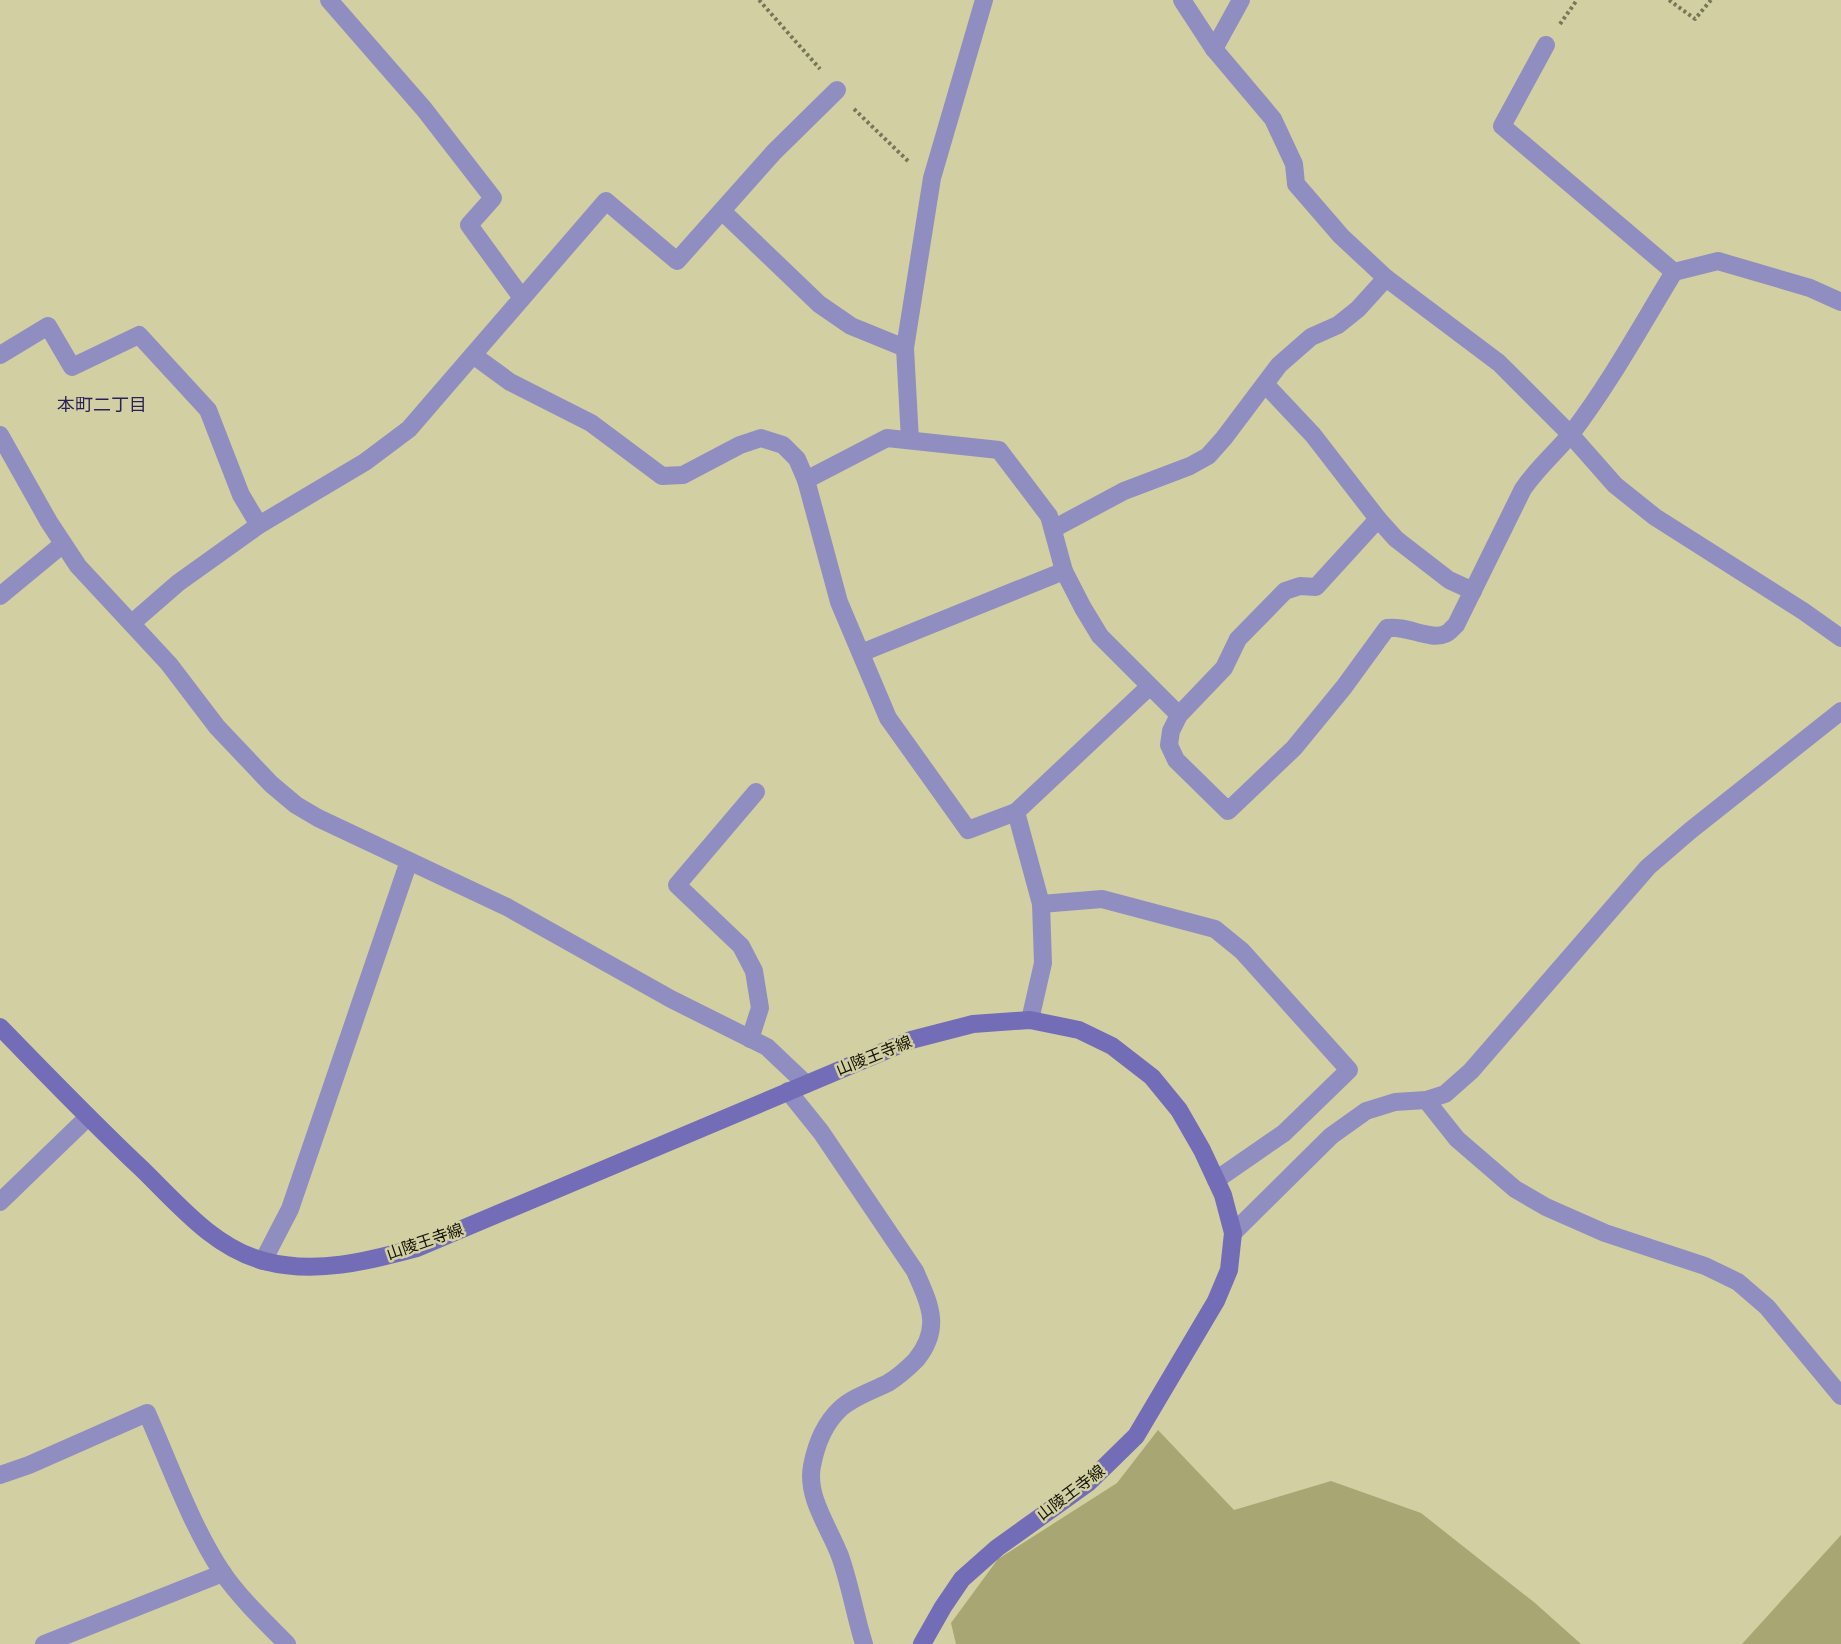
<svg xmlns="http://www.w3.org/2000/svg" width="1841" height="1644" viewBox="0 0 1841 1644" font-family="'Nunito Sans','Noto Sans JP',sans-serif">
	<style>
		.green { fill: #a8a672 }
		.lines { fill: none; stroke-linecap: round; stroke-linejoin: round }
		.path { stroke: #777657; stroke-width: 4; stroke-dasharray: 3 3; stroke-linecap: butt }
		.minor { stroke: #908ec0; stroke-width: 18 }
		.secondary { stroke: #736db7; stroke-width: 18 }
		.labels { text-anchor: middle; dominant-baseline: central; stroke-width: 5; stroke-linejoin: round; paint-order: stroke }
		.street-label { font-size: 16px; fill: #151404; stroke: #d2d0a3 }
		.neighbourhood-label { font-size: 18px; fill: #291f59; stroke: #d2d0a3 }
	</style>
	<rect width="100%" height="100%" fill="#d2d0a3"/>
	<g class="green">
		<polygon points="1158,1430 1234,1510 1331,1481 1421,1513 1535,1603 1581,1644 956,1644 951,1623 998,1559 1117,1483"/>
		<polygon points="1841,1535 1841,1644 1742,1644"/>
	</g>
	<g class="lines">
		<g class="path">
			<polyline points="759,0 820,69"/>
			<polyline points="1669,0 1695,19 1711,0"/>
			<polyline points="1560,24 1577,0"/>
			<polyline points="854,109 909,162"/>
		</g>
		<g class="minor">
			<polyline points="329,0 424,109 493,198 469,225 522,298"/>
			<polyline points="1182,0 1214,49 1273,119 1294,164 1296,184 1341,236 1386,278 1499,363 1570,434 1615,485 1655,517 1803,611 1841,638"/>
			<polyline points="1546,45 1502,126 1674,272"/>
			<polyline points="1214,49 1241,0"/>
			<polyline points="722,211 819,304 851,326 905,348"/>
			<polyline points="0,355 48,326 72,367 139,335 208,410 241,495 259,525"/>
			<polyline points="473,355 510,382 591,423 662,476 683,475 740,445 761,438 783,445 797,459 806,480 839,602 888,718 968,830 1016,812 1149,687"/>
			<polyline points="1265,384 1313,435 1378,519 1396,539 1449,580 1473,591"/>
			<polyline points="0,435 49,522 78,566 169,664 217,727 271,784 296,805 318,818 507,907 671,999 767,1047 806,1084"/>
			<polyline points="910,440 905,348 932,178 984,0"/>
			<polyline points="806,480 887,438 999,450 1049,516 1064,571 1083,608 1100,636 1179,715"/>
			<path d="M1378 519 1316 587 1300 586 1285 591 1238 639 1224 668 1179 715 1171 731 1169 745 1176 760 1228 811 1294 748 1344 687 1387 628C1406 625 1431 641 1445 634 1449 633 1453 627 1456 625L1523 489C1538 467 1555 453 1571 434 1610 383 1641 326 1674 272L1718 261 1810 288 1841 302"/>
			<polyline points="1053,529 1124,491 1190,466 1208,456 1224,438 1279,365 1311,337 1338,325 1358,309 1386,278"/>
			<polyline points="0,596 63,544"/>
			<polyline points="132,623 178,583 259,525 365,462 409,429 606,201 677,261 774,152 837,90"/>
			<polyline points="861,653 1064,571"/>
			<polyline points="1016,812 1041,904 1043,963 1030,1020"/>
			<polyline points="1041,904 1102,899 1215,929 1242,951 1349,1070 1284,1133 1216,1180"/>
			<polyline points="750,1039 760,1008 754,971 741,946 677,885 756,792"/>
			<path d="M788 1091 821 1132 915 1271C930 1305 942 1328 916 1360 908 1368 898 1377 888 1383 872 1391 853 1397 840 1409 824 1424 816 1445 812 1466 806 1497 829 1527 840 1556 850 1584 855 1615 864 1644"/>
			<polyline points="1426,1100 1457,1139 1515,1189 1546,1207 1605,1233 1705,1266 1738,1282 1767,1307 1841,1396"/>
			<polyline points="0,1202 88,1117"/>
			<polyline points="1233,1233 1331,1136 1366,1111 1395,1102 1426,1100 1445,1094 1471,1071 1648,867 1691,830 1841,711"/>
			<polyline points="263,1261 290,1209 409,861"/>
			<path d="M0 1475 29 1465 147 1413C170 1465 191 1525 222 1572 240 1598 265 1622 287 1644"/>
			<polyline points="44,1644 223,1573"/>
		</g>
		<path class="secondary" d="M0 1027C47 1075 93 1123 142 1169 178 1204 214 1248 264 1261 316 1275 368 1261 417 1248L911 1040 973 1024 1030 1020 1079 1030 1112 1046 1152 1077 1179 1110 1202 1150 1223 1195 1233 1233 1229 1270 1216 1301 1136 1436 1088 1483 997 1548 962 1579 943 1607 922 1644"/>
	</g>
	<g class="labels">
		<g class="street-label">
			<text transform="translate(874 1056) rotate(-22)">山陵王寺線</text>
			<text transform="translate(425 1242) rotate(-19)">山陵王寺線</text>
			<text transform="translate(1071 1493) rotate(-37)">山陵王寺線</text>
		</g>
		<g class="neighbourhood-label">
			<text x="102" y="405">本町二丁目</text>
		</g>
	</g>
</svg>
